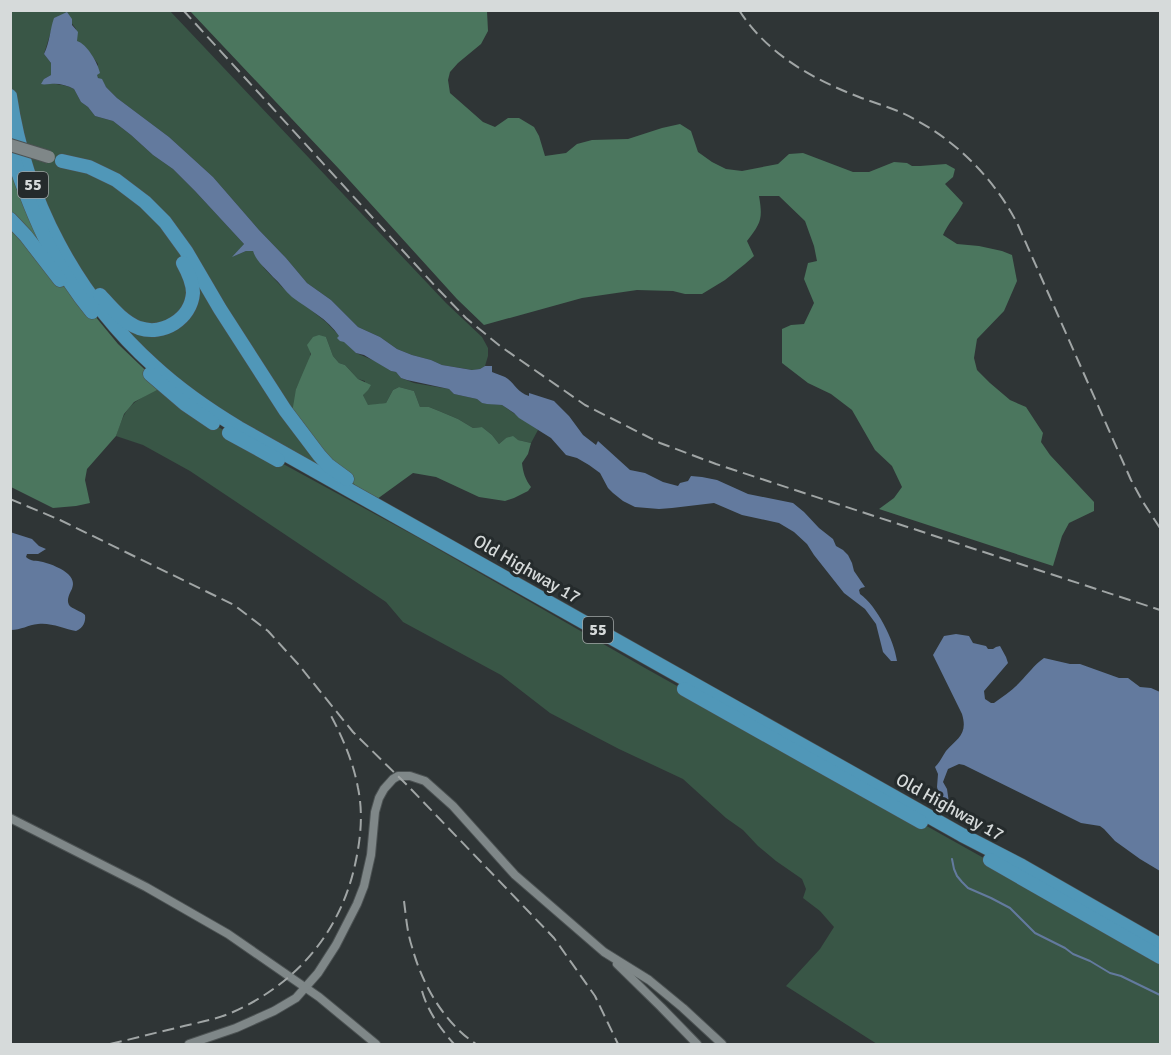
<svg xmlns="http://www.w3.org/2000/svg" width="1171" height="1055" viewBox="0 0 1171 1055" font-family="Signika,sans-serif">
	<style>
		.green { fill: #395646 }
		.forest { fill: #4b765e }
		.water { fill: #637a9e }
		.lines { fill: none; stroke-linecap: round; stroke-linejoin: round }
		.stream { stroke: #637a9e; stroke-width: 2 }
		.street-casing { stroke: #4c5253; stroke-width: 10 }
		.primary-casing { stroke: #4c5253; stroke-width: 15 }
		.street { stroke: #7f8788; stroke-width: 8 }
		.primary { stroke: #5097b8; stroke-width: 14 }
		.rail { stroke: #a0a5a5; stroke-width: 2; stroke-dasharray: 12 6; stroke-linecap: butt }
		.secondary-bridge-casing { stroke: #4c5253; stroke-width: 14; stroke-linecap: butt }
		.secondary-bridge { stroke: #7f8788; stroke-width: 12 }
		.labels { text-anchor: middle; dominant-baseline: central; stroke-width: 6; stroke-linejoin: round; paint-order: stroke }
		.shield { fill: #252b2c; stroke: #a1a6a6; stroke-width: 1.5 }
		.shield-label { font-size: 16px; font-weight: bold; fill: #d6dada }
		.street-label { font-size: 18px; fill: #d6dada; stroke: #252b2c }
	</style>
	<rect width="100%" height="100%" fill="#2f3536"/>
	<g class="green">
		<path d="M79 10 83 12 85 10 170 11 446 303 482 337 488 348V356L485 366 480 369 473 370 442 365 431 360 412 355 397 349 380 337 358 327 331 300 307 283 286 258 259 230 213 177 169 137 117 98 106 87 96 75 98 64 87 49 76 41V29L71 22 55 18 44 54 51 63V75L44 79C53 86 64 83 74 89L81 102 88 107 95 116 113 121 131 135 153 155 173 169 195 191 244 244 234 256 246 251H253L264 268 282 287 326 322 356 353 375 361 391 371 396 372 401 378 414 383 449 389 454 394 477 399 482 403 502 405 538 430 531 443 518 440 506 438 499 444 492 435 482 427 473 428 458 419 439 411 429 407H420L414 391 399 387 393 390 386 403 368 406 363 395 365 381 358 379 345 365 339 363 333 356 326 337 310 349C313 360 301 378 296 389L339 475 354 484 368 499 213 412 117 328 45 216 11 93 10 11Z"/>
		<path d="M163 387 210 422 252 447 417 537 645 668 1160 957V1044H877L786 986 820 949 834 927 820 911 803 898 806 889 802 879 776 861 758 846 743 830 726 818 683 779 619 749 550 713 501 675 403 622 386 602 190 471 143 445 116 436C127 402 133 402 163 387Z"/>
	</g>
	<g class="forest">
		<path d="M190 11H487L488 31 481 44 458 63 450 72 448 80 450 93 483 122 495 127 508 118H519L534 127 539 136 545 156 566 153 577 144 592 140 628 139 662 128 680 124 691 131 698 152 712 162 726 169 742 171 778 164 789 154 803 153 853 172H869L894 162 907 163 912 166H920L946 164 955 169 953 177 945 184 963 203C957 215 948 223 943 235L957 244 979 246 1002 251 1012 255 1017 281 1004 311 977 339 974 358 977 370 990 383 1010 400 1026 407 1043 433 1041 442 1050 455 1094 502V511L1069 523 1062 536 1053 566 879 509 894 498 902 487 892 466 875 450 852 410 831 394 808 383 782 363V329L791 325 804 324 814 303 804 279 808 263 817 261 814 246 805 221 779 196H759C763 219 761 223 747 241L754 256 745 264 725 280 702 294H685L673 291 637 290 582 298 484 325 457 299 340 170Z"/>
		<polygon points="10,150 90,310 118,344 163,387 134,402 124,414 116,436 87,469 85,480 90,503 76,506 53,508 11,487"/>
		<path d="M319 335 326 337 333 356 339 363 345 365 358 379 371 385 368 390 363 395 368 405 386 403 393 390 399 387 414 391 420 407H429L439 411 458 419 473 428 482 427 492 435 499 444 506 438 513 436 518 440 531 443 528 454 522 463C523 472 525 479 531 487L528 491 514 498 505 501 479 497 436 477 413 473 373 502 368 499 354 484 339 475 293 423V407L296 389 311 354 307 345 313 337Z"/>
	</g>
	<g class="water">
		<path d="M67 12 72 19V25L78 32 77 41C87 44 98 63 100 73L97 75 98 78 102 79 106 87 117 98 169 137 213 177 259 230 286 258 307 283 331 300 358 327 380 337 397 349 412 355 431 360 442 365 472 370 480 369 485 366H492V372C496 374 501 375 505 377 515 383 516 392 529 396V393L554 401 569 416 583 435 596 445 598 441 630 470 645 473 663 482 678 486 680 483 688 481 691 476 702 477 717 480 748 494 793 503 804 512 819 528 833 539 836 546 843 550 848 555 852 563 854 571 865 587 861 588 859 590 860 594C877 606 894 640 897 661H891L883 652 876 624 865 609 844 593 814 555 807 544 794 532 779 523 742 515 714 503 672 508 659 509 635 507 623 501 613 493 608 488 600 473 589 465 577 458 566 455 551 438 519 418 514 413 502 405 487 404 482 403 477 399 454 394 449 389 407 380 401 378 396 372 391 371 364 355 356 353 344 342 340 341 337 338 339 336C328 319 308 309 292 297 285 291 280 283 273 277 266 269 256 261 253 251H246L232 257 244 244 195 191 173 169 153 155 131 135 113 121 95 116 88 107 81 102 74 89C67 85 58 83 50 84 47 84 44 85 41 84L44 79 51 75V63L44 54C50 42 50 29 54 18Z"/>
		<path d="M10 532 32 539 39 546 46 549 38 554H27L26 557C31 562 36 560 43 562 51 564 63 569 68 574 81 587 64 593 69 605 72 609 81 611 85 615 86 622 83 628 76 631 65 629 50 622 38 624 28 625 21 630 11 630Z"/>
		<path d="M956 634 969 636 973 643 986 646 988 649H993L996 647 1000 646 1006 657 1008 663 984 691 985 699 991 703H994C1003 696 1013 690 1020 682 1028 674 1034 665 1044 658L1070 664H1080L1119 678H1128L1140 687 1151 688 1160 692V871L1140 859 1115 841 1104 829 1100 826 1081 823 964 765 959 764 948 769 943 782 947 789 949 803 941 804 937 787 938 774 935 767C940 762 942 757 946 751 958 738 968 734 962 714L933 655 944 636Z"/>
	</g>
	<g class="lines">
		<polyline class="stream" points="952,859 954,869 957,876 962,882 968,888 991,898 1010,908 1035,933 1065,948 1073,954 1090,961 1110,973 1121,976 1160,995"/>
		<defs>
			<g id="street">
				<polyline points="10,818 146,887 228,934 319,997 376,1044"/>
				<polyline points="617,964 661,1007 697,1044"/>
				<polyline points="189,1044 236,1028 274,1011 296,998 318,973 336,945 357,904 364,886 371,855 375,812 379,798 384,789 393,779 398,776 410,776 425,781 453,806 515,875 604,952 649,980 683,1008 722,1044"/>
			</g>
			<g id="primary">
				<path d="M10 96C25 199 76 296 154 366 180 390 209 410 239 428L962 835 1022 866 1160 945"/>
				<path d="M10 148C29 207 52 264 92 312"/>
				<polyline points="62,161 89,167 116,180 145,202 165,222 186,251 220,309 285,410 319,455 328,465 347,479"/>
				<polyline points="10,219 26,236 60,280"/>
				<path d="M100 295C111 307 123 322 139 328 163 336 191 319 193 293 193 282 188 272 183 263"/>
				<polyline points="150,374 185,404 213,423"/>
				<polyline points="229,433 278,460"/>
				<polyline points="684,689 921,822"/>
				<polyline points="990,860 1160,957"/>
			</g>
		</defs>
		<use href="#street" class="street-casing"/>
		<use href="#primary" class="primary-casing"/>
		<use href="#street" class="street"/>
		<use href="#primary" class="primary"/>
		<g class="rail">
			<polyline points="183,10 436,287 466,318 500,346 585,405 660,443 716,464 1160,610"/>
			<path d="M739 10C766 53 812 79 859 97 877 104 897 109 914 119 958 142 996 181 1018 225L1131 480 1143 502 1160 528"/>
			<polyline points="10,499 60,520 234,605 268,631 298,664 353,732 409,787 554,938 595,996 618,1044"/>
			<path d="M404 901C406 916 407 932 412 947 422 984 444 1023 476 1044"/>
			<path d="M422 991C428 1012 440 1028 454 1044"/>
			<path d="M110 1044C132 1039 154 1033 176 1028 195 1023 215 1020 233 1012 298 983 342 930 356 860 361 836 363 812 358 788 353 761 342 736 329 712"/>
		</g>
		<defs>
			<polyline id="secondary-bridge" points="10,145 49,157"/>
		</defs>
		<use href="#secondary-bridge" class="secondary-bridge-casing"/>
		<use href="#secondary-bridge" class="secondary-bridge"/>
	</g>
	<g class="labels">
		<g class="shield">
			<rect x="18" y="172" width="30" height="26" rx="4.5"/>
			<rect x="583" y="617" width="30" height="26" rx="4.5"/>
		</g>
		<g class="shield-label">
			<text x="33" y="185">55</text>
			<text x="598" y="630">55</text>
		</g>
		<g class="street-label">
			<text transform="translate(527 569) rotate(30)">Old Highway 17</text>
			<text transform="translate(950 807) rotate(29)">Old Highway 17</text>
		</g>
	</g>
	<rect width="1171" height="1055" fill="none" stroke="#d6dada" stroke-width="24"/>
</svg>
